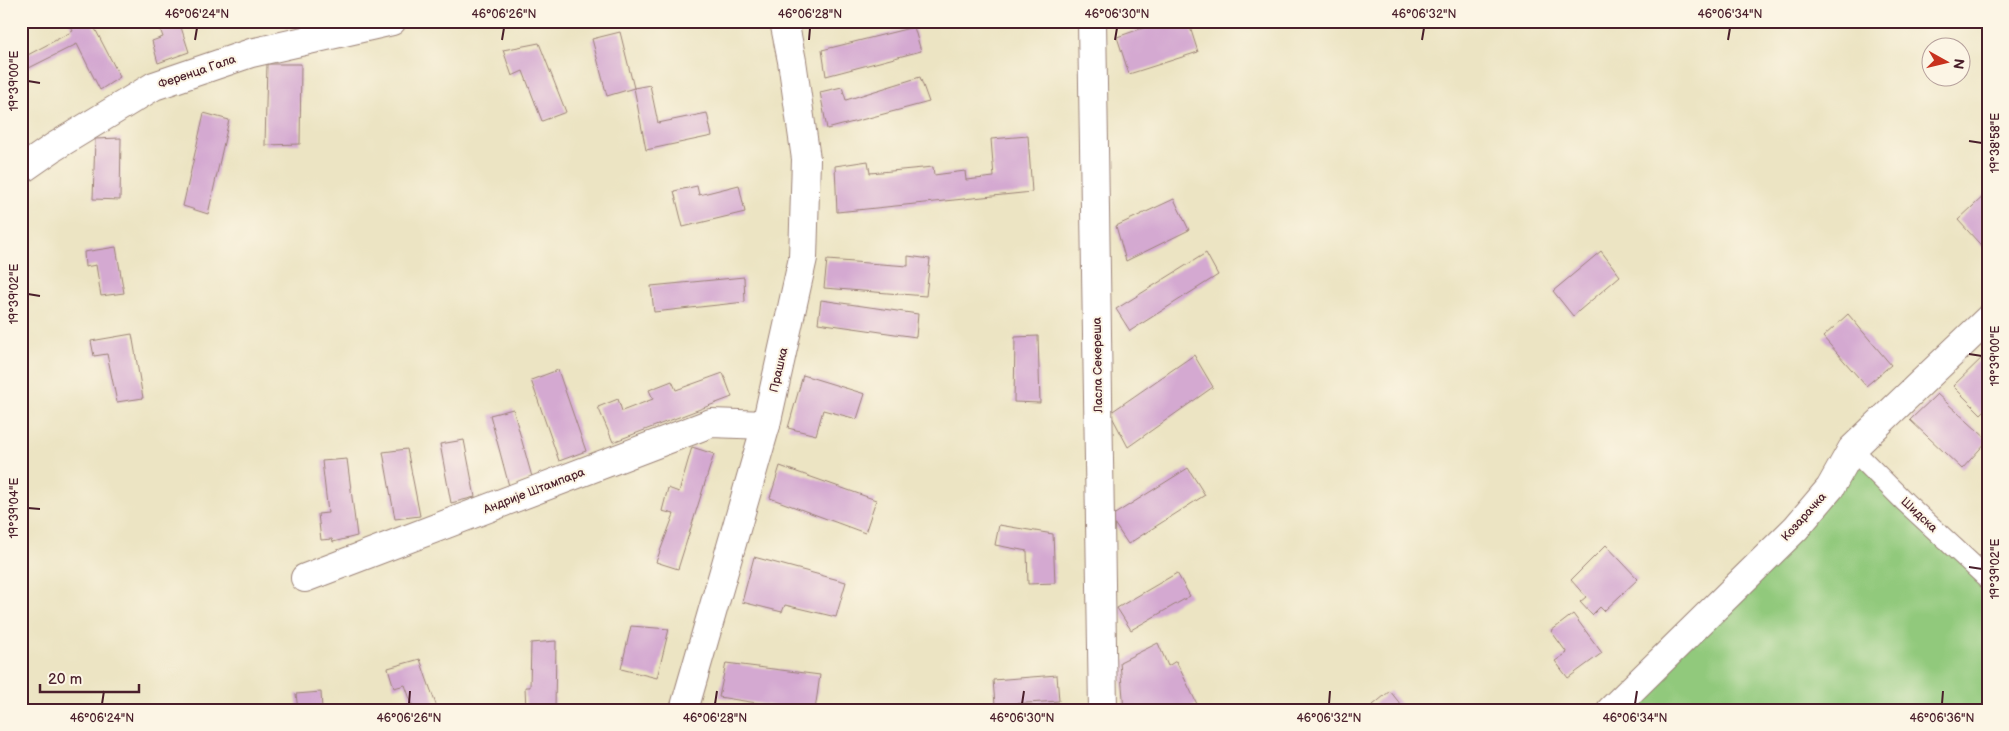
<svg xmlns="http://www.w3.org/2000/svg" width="2009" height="731" viewBox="0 0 2009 731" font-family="'Balsamiq Sans',sans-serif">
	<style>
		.green { fill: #91c97c; stroke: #6e7454 }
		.building { fill: #d4a9d1 }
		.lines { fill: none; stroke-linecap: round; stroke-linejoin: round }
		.lane-casing { stroke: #9b8277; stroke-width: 22 }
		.street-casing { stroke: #9b8277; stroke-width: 30 }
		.secondary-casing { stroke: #9b8277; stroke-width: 30 }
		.lane { stroke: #fff; stroke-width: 20 }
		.street { stroke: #fff; stroke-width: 28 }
		.secondary { stroke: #fff; stroke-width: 28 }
		.ticks { fill: none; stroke: #4a1f2b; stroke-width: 2 }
		.labels { text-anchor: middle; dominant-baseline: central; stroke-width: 4; stroke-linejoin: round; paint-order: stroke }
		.street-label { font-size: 12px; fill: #4a1f2b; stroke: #fcf5e5 }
		.neatline { fill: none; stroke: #4a1f2b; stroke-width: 2 }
		.ticks-label { font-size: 12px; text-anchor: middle; fill: #4a1f2b }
	</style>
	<rect width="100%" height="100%" fill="#fcf5e5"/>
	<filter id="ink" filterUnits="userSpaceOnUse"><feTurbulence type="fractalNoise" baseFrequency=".02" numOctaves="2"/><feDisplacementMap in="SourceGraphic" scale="10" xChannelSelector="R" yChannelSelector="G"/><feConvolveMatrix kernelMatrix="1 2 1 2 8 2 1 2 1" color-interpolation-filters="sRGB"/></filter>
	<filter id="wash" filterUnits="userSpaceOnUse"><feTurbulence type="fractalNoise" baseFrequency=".0096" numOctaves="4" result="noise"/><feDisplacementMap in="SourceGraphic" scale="20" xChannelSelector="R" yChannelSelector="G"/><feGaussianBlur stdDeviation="1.12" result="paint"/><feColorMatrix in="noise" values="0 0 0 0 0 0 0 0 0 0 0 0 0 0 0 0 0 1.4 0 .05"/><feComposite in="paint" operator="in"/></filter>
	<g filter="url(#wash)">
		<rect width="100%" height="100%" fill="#ece4c3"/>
		<polygon class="green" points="1852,449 1988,573 1988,710 1611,710"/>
		<g id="blocks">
			<g class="building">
				<polygon points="68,21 91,21 120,77 100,90 77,44 29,68 24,57 73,31"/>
				<polygon points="174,21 179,21 189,52 158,63 152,41 163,37 159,26"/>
				<polygon points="1163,21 1188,21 1198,52 1129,74 1117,37"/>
				<polygon points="914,27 921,51 826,76 822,50"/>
				<polygon points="620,32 634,88 607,96 592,39"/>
				<polygon points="539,43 566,112 542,121 523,71 512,76 503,50"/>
				<polygon points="267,64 301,64 300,144 265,145"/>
				<polygon points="920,77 929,102 827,129 820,92 842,87 846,100"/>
				<polygon points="650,85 658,123 707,113 712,136 646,150 634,88"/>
				<polygon points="204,113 229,120 208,214 183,206"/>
				<polygon points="1028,136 1032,192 837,212 835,166 868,161 870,173 933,167 934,175 965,171 966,180 994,177 991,139"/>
				<polygon points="121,138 120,200 93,199 95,139"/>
				<polygon points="739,185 745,212 683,227 674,191 697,186 699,195"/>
				<polygon points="1988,192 1988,253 1958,220"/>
				<polygon points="1174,199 1189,230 1126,261 1116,226"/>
				<polygon points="116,247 124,293 101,296 96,265 85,267 84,252"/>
				<polygon points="1601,251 1620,276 1573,316 1553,291"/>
				<polygon points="1206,253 1218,275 1130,331 1116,309"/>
				<polygon points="908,256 930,259 926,296 824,288 827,260 908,266"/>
				<polygon points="744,277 745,302 654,312 651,286"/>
				<polygon points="821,300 918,314 916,337 818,323"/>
				<polygon points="1848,314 1891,365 1866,386 1823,337"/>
				<polygon points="132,334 143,398 117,402 107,354 94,356 91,341"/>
				<polygon points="1038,336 1040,403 1014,402 1015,337"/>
				<polygon points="1988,352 1988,407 1981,414 1953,386"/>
				<polygon points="1194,355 1213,387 1128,447 1110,413"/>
				<polygon points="558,370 586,451 559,461 531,380"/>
				<polygon points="723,373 732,397 613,442 598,407 618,399 622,411 653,399 649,390 672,381 676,390"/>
				<polygon points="803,375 865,394 857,419 823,410 816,435 788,428"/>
				<polygon points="1937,394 1988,440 1962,469 1910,420"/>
				<polygon points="513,409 532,477 509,486 490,415"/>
				<polygon points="464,440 475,497 451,503 440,444"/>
				<polygon points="692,447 714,454 678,569 656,562 674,514 662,511 668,488 679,492"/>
				<polygon points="407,449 420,516 395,519 383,452"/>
				<polygon points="347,459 357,536 333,542 332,539 321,540 318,514 328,513 322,461"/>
				<polygon points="780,466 876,500 865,533 770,498"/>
				<polygon points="1188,468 1205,495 1128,544 1110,517"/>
				<polygon points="999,525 1053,534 1055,583 1028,584 1027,551 995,545"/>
				<polygon points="1606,545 1638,579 1604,611 1600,607 1592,615 1580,602 1586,597 1571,580"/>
				<polygon points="754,557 846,582 836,617 785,605 782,612 742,602"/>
				<polygon points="1177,573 1190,596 1131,630 1117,608"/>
				<polygon points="1573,614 1602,653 1568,678 1555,661 1567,653 1551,631"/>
				<polygon points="631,626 669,629 657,678 621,669"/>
				<polygon points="556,641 555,710 526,710 525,687 530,687 531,643"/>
				<polygon points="1158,643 1168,666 1176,661 1197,704 1186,710 1124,710 1120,662"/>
				<polygon points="420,659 426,677 438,710 414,710 405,685 394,688 388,668"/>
				<polygon points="726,663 820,675 815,710 800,710 719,697"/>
				<polygon points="1057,675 1059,701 995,705 993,680"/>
				<polygon points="1390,691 1405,710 1367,710"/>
				<polygon points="321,692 322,710 298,710 296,694"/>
			</g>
		</g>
	</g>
	<g filter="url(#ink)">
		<use href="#blocks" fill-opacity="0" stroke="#9b8277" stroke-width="1"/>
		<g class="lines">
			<defs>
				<polyline id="lane" points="1852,449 1905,502 1988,579"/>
				<g id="street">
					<polyline points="21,170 54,147 154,86 251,53 392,21"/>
					<polyline points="305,578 711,423 766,425"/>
					<polyline points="684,710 766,425 803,258 806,159 792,61 784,21"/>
					<polyline points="1611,710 1796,528 1830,488 1852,449 1988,319"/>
				</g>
				<polyline id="secondary" points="1092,21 1103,710"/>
			</defs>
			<use href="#lane" class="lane-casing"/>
			<use href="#street" class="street-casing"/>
			<use href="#secondary" class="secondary-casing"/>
			<use href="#lane" class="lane"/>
			<use href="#street" class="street"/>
			<use href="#secondary" class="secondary"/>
		</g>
	</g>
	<path class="ticks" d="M195 40 197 28M502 40 504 28M809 40 810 28M1115 40 1117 28M1422 40 1424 28M1728 40 1730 28M28 81 40 83M1969 141 1982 143M28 294 40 296M1969 354 1982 356M28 508 40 509M1969 567 1982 569M102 704 104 691M409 704 410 691M715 704 717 691M1022 704 1024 691M1329 704 1330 691M1635 704 1637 691M1942 704 1943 691"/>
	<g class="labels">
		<g class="street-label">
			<text transform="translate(197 72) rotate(-19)">Ференца Гала</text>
			<text transform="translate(1098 365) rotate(-91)">Ласла Секереша</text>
			<text transform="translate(779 370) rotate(-77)">Прашка</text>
			<text transform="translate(534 491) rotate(-21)">Андрије Штампара</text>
			<text transform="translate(1919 515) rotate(43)">Шидска</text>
			<text transform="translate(1804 517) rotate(-48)">Козарачка</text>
		</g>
	</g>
	<rect width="2009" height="731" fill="none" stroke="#fcf5e5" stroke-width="55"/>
	<g transform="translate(1946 62) rotate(98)"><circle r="24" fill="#fcf5e5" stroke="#b59f9b"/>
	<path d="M0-4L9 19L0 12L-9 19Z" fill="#c8321e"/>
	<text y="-8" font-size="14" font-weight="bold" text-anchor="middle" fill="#4a1f2b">N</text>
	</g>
	<path d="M40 684v8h99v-8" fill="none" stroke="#4a1f2b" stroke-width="2.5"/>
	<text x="48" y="684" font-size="15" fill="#4a1f2b" stroke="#fcf5e5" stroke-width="4" paint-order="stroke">20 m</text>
	<rect x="28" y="28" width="1954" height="676" class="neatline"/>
	<g class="ticks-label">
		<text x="197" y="18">46°06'24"N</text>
		<text x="504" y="18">46°06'26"N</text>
		<text x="810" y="18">46°06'28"N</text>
		<text x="1117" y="18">46°06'30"N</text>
		<text x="1424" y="18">46°06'32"N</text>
		<text x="1730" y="18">46°06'34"N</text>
		<text transform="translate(14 81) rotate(-90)" y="4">19°39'00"E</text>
		<text transform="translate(1995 143) rotate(-90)" y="4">19°38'58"E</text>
		<text transform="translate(14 294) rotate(-90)" y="4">19°39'02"E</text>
		<text transform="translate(1995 356) rotate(-90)" y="4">19°39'00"E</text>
		<text transform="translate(14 508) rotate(-90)" y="4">19°39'04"E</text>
		<text transform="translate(1995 569) rotate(-90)" y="4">19°39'02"E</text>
		<text x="102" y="722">46°06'24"N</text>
		<text x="409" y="722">46°06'26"N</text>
		<text x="715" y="722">46°06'28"N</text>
		<text x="1022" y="722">46°06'30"N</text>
		<text x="1329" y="722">46°06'32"N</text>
		<text x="1635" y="722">46°06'34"N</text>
		<text x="1942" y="722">46°06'36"N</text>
	</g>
</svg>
